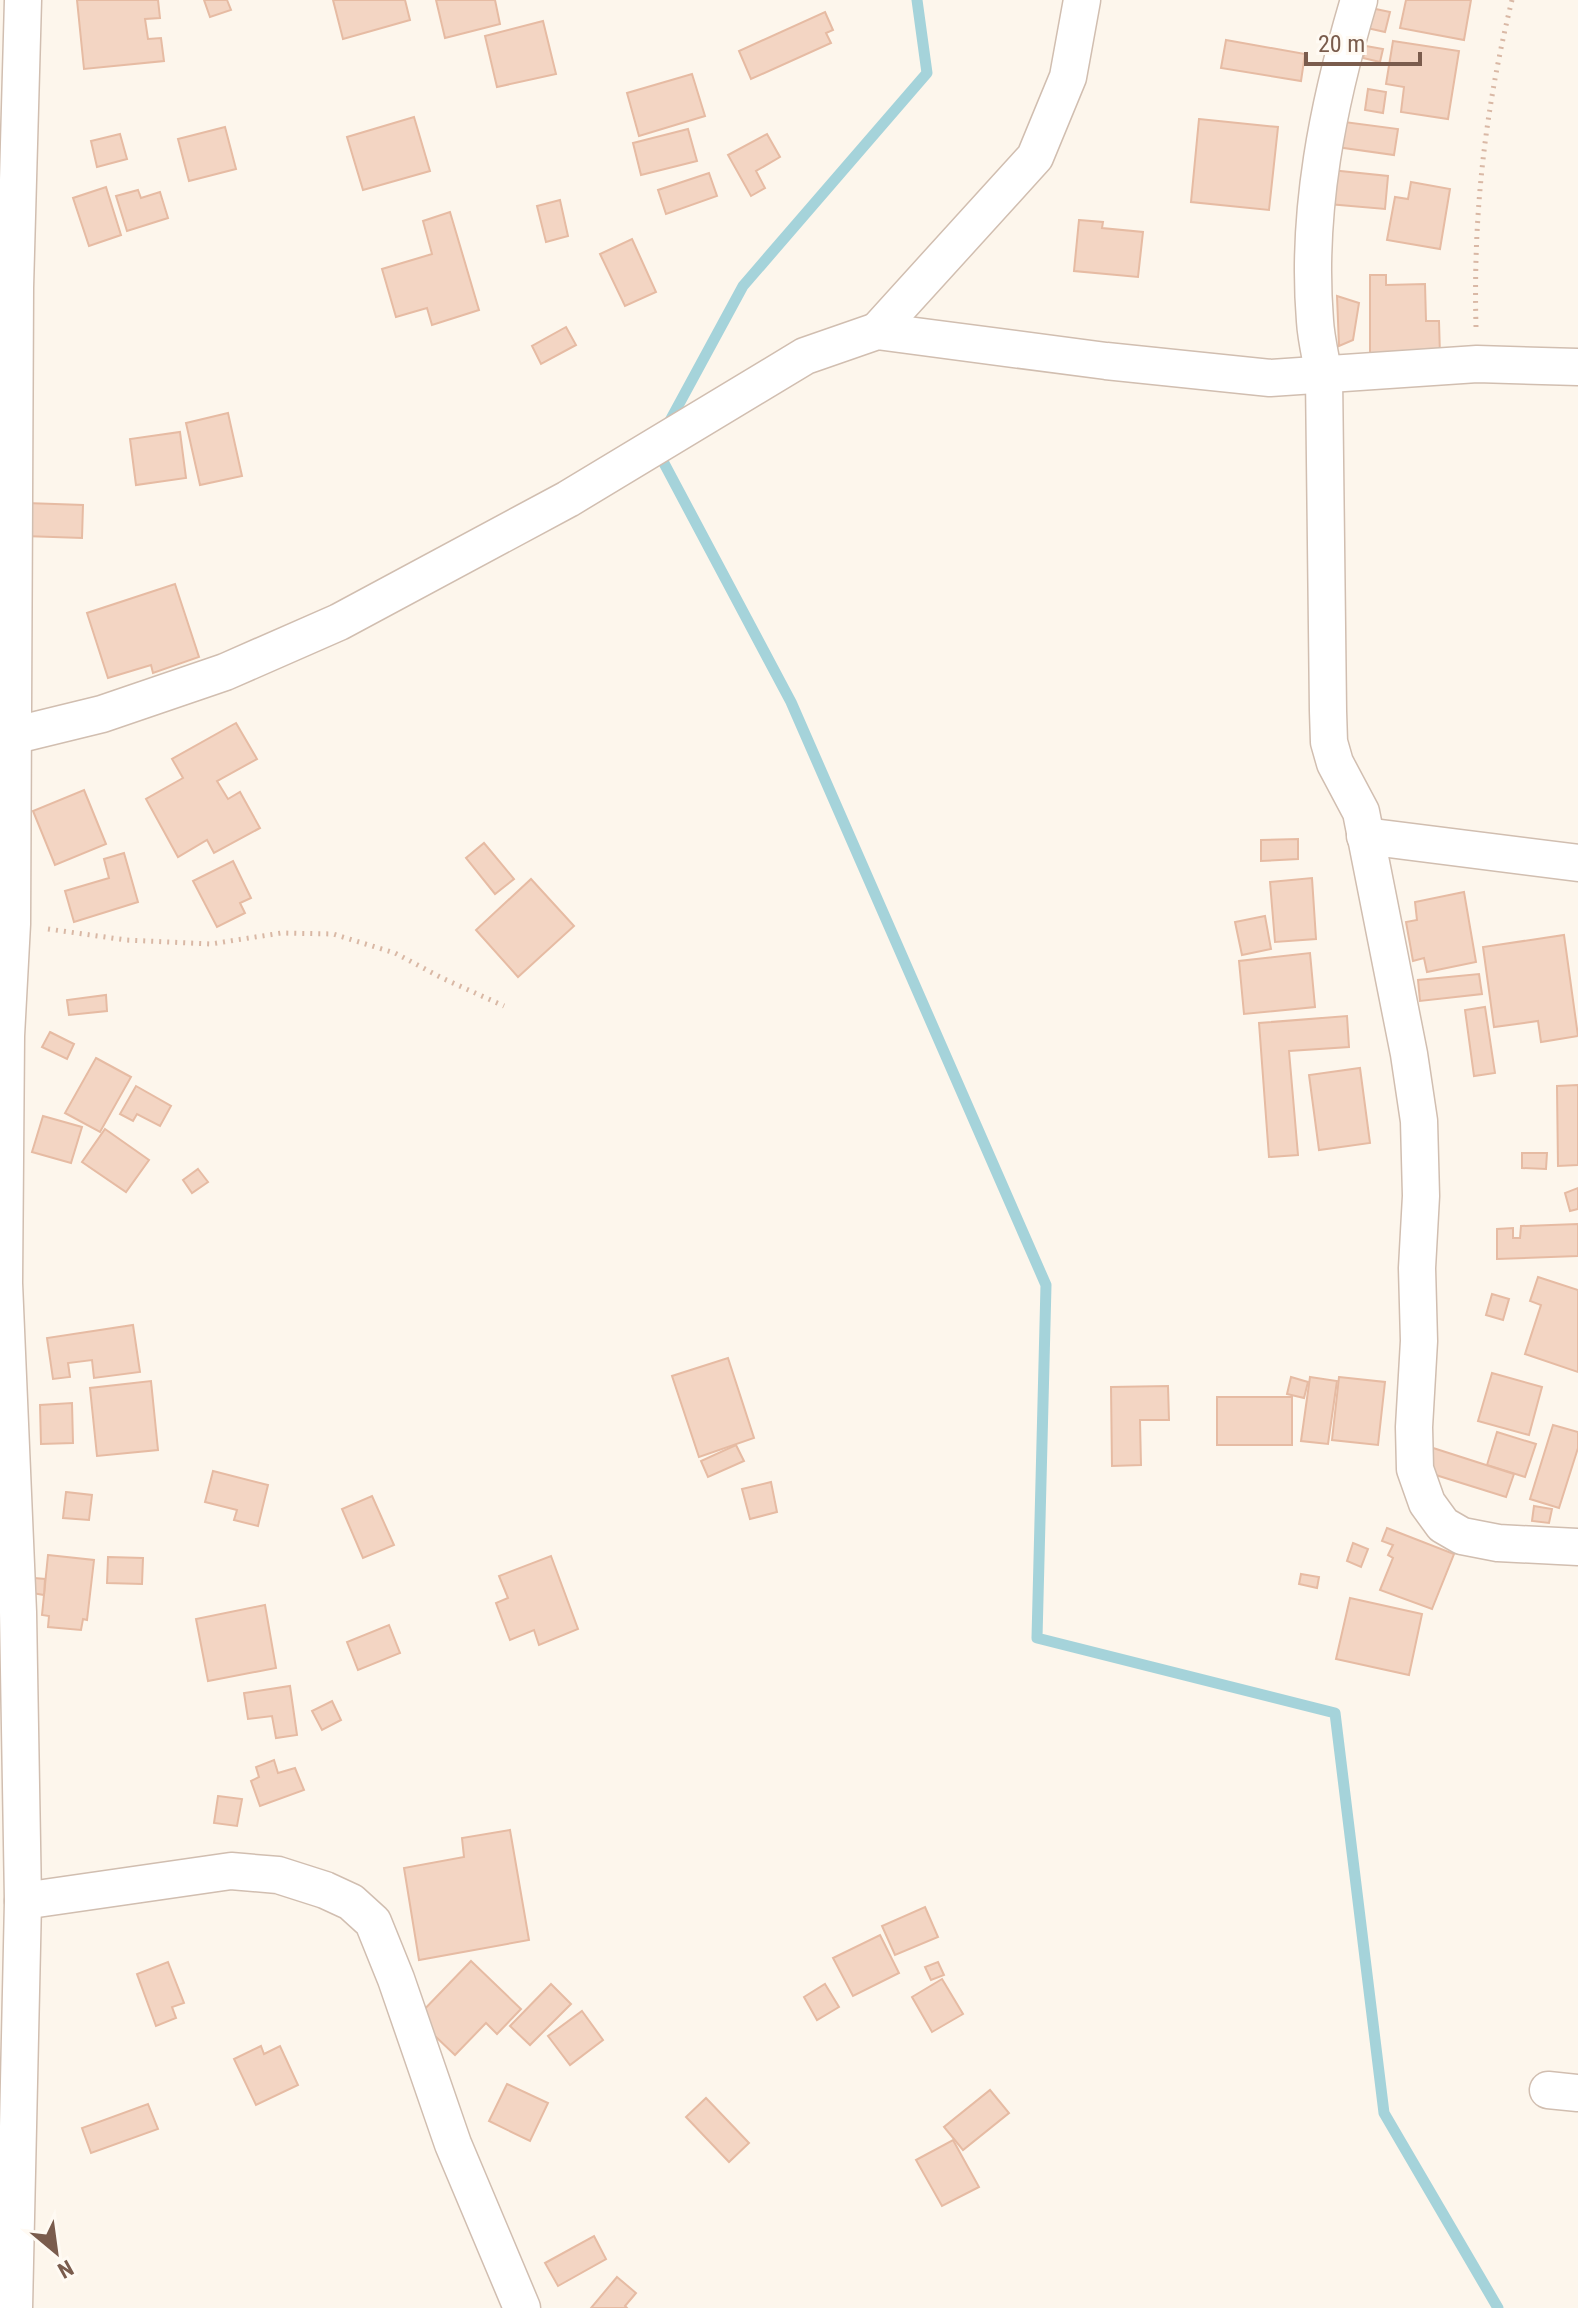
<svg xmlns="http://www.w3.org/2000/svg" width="1578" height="2308" viewBox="0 0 1578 2308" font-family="'Roboto Condensed',sans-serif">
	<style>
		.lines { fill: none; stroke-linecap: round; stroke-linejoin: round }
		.stream { stroke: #a5d3da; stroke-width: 11 }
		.building { fill: #f3d5c3; stroke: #e6bba3; stroke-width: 2 }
		.street-casing { stroke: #d1beb0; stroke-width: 39 }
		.path { stroke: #d9b8a5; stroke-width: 5; stroke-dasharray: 2 6; stroke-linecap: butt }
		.street { stroke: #fff; stroke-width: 36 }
	</style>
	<rect width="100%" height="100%" fill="#fdf6ec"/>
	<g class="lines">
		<g class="stream">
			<polyline points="666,428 743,286 927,73 917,0"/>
			<polyline points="657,450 791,702 1046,1285 1037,1638 1335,1713 1384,2113 1498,2308"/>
		</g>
	</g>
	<g class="building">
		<polygon points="77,0 158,0 160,18 145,19 148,39 161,38 164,61 84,69"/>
		<polygon points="204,0 227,0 231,10 210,17"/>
		<polygon points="333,0 405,0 410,20 343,39"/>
		<polygon points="436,0 495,0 500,24 445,38"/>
		<polygon points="1406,0 1471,0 1464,40 1400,28"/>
		<polygon points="1371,8 1390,12 1385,32 1367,28"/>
		<polygon points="825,12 833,30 826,33 831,43 751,79 739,51"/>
		<polygon points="543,21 556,74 497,87 485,36"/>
		<polygon points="1226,40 1305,54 1301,81 1221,68"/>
		<polygon points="1393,41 1459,51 1448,119 1401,112 1404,87 1386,84"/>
		<polygon points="1366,46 1383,49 1380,62 1363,58"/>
		<polygon points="692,74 705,116 639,136 627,93"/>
		<polygon points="1368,89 1386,92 1383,113 1365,110"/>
		<polygon points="414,117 430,171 363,190 347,137"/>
		<polygon points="1199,119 1278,127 1269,210 1191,202"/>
		<polygon points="1329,120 1398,129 1394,155 1337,147"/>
		<polygon points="225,127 236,169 189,181 178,139"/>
		<polygon points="688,129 697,161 641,175 633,143"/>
		<polygon points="120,134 127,159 97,167 91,141"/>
		<polygon points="767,134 780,157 756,171 765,188 751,196 728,155"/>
		<polygon points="1321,169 1388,176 1385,209 1317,203"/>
		<polygon points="709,173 717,196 666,214 658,190"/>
		<polygon points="1411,182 1450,189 1440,249 1387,240 1395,197 1408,199"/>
		<polygon points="106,187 121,235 89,246 73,198"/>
		<polygon points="138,190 141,198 160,192 168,218 127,231 116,196"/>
		<polygon points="560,200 568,236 546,242 537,206"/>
		<polygon points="450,212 479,310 432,325 427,308 396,317 382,269 432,254 423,221"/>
		<polygon points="1079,220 1103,222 1102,228 1143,232 1138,277 1074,271"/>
		<polygon points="632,239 656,292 625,306 600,254"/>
		<polygon points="1370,275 1386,275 1386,285 1425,284 1426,321 1439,321 1440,356 1370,357"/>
		<polygon points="1337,296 1359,303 1353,340 1339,346"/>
		<polygon points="566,327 576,345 541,364 532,346"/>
		<polygon points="228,413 242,476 200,485 186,423"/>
		<polygon points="180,432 186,478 136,485 130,439"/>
		<polygon points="26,503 83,505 82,538 24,536"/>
		<polygon points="175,584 199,657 153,673 151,665 108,678 87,613"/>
		<polygon points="236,723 257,759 217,781 228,799 240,792 260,828 214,853 207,840 178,857 146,799 183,778 172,759"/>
		<polygon points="84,790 106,844 55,865 33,811"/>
		<polygon points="1298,839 1298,859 1261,861 1261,840"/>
		<polygon points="484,843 514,879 495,894 466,858"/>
		<polygon points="124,853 138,902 74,922 65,891 109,878 104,859"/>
		<polygon points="233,861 251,898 240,903 245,913 217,927 193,881"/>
		<polygon points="1312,878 1316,939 1275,942 1270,882"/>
		<polygon points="531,879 574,926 518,977 476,930"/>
		<polygon points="1464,892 1476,962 1427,972 1424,958 1413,961 1406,922 1417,920 1415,902"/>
		<polygon points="1265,916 1271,949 1242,955 1235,922"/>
		<polygon points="1564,935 1578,1036 1541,1042 1538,1021 1494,1027 1483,947"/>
		<polygon points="1310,953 1315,1007 1244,1014 1239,961"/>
		<polygon points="1479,974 1482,994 1420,1001 1418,980"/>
		<polygon points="106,995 107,1011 69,1015 67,1000"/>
		<polygon points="1485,1007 1495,1073 1474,1076 1465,1010"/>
		<polygon points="1347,1016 1349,1047 1289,1051 1298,1155 1269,1157 1259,1023"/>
		<polygon points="50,1032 74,1044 67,1059 42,1047"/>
		<polygon points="96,1058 131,1077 100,1132 65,1113"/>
		<polygon points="1360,1068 1370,1143 1319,1150 1309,1075"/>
		<polygon points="1578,1085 1578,1165 1558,1166 1557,1086"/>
		<polygon points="136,1086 171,1106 160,1126 137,1114 133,1121 120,1114"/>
		<polygon points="43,1116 82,1127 71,1163 32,1152"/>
		<polygon points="105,1129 149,1160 126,1192 82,1162"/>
		<polygon points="1522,1153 1547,1153 1546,1169 1522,1168"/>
		<polygon points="198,1169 208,1182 192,1193 183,1180"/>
		<polygon points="1578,1188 1578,1209 1570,1211 1565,1193"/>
		<polygon points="1578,1224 1578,1256 1497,1259 1497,1229 1513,1228 1513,1238 1520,1238 1521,1226"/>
		<polygon points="1538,1277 1578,1290 1578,1372 1525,1354 1541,1305 1530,1301"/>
		<polygon points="1492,1294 1509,1299 1503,1320 1486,1315"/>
		<polygon points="133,1325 140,1372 94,1378 92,1360 68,1363 70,1377 53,1379 47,1338"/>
		<polygon points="728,1358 754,1438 699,1457 672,1376"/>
		<polygon points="1492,1373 1542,1387 1529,1435 1478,1421"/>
		<polygon points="1291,1377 1308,1382 1304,1398 1287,1394"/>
		<polygon points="1310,1377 1337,1381 1328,1444 1301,1441"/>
		<polygon points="1339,1377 1385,1382 1378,1445 1332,1440"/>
		<polygon points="151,1381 158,1450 97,1456 90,1388"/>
		<polygon points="1168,1386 1169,1420 1140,1420 1141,1465 1112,1466 1111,1387"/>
		<rect x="1217" y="1397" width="75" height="48"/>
		<polygon points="72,1403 73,1443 41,1444 40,1405"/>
		<polygon points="1553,1425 1578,1432 1578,1448 1559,1508 1530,1499"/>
		<polygon points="1497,1432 1536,1444 1525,1477 1487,1465"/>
		<polygon points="736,1445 744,1461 708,1477 701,1461"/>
		<polygon points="1430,1447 1514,1474 1506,1497 1423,1471"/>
		<polygon points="213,1471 268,1485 258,1526 234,1520 237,1510 205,1502"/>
		<polygon points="771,1482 777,1512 750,1519 742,1489"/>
		<polygon points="66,1492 92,1495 89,1520 63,1518"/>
		<polygon points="372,1496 394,1545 363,1558 342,1509"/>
		<polygon points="1534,1506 1552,1509 1549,1523 1532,1521"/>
		<polygon points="1387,1528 1454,1554 1432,1609 1380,1590 1393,1558 1388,1555 1393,1545 1382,1541"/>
		<polygon points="1353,1543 1368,1549 1361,1567 1347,1561"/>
		<polygon points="48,1555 94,1560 87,1620 83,1619 81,1630 48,1627 49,1616 42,1615"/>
		<polygon points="551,1556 578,1629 539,1645 534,1630 510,1640 496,1603 508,1598 499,1576"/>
		<polygon points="108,1557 143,1558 142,1584 107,1583"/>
		<polygon points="1301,1574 1319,1577 1317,1588 1299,1584"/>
		<polygon points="34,1578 45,1579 44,1595 32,1593"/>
		<polygon points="1350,1598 1422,1614 1409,1675 1336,1659"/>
		<polygon points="265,1605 276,1668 208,1681 196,1619"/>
		<polygon points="389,1625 400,1653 358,1670 347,1642"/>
		<polygon points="290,1686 297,1735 276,1738 272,1716 248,1719 244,1693"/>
		<polygon points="332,1701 341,1720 322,1730 312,1711"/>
		<polygon points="274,1760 278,1773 295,1768 304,1790 260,1806 251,1781 259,1777 256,1767"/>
		<polygon points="218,1796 242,1799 237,1826 214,1823"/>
		<polygon points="510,1830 529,1940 419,1960 404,1868 464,1857 462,1838"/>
		<polygon points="925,1907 938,1937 895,1955 882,1926"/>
		<polygon points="880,1935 899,1973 853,1996 833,1958"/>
		<polygon points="471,1961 521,2009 497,2034 486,2023 455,2055 416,2018"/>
		<polygon points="168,1962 184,2003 172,2007 176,2018 156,2026 137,1974"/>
		<polygon points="938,1962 944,1975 931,1980 925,1967"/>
		<polygon points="942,1979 963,2014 932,2032 912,1997"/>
		<polygon points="551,1984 571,2004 530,2045 510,2026"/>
		<polygon points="825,1984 839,2007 817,2020 804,1997"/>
		<polygon points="582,2011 603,2040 570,2065 548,2036"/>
		<polygon points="261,2046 264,2054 280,2046 298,2085 256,2105 234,2059"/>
		<polygon points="507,2084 548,2103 530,2141 489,2121"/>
		<polygon points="990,2090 1009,2113 963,2150 944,2127"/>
		<polygon points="706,2098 749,2143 729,2162 686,2117"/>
		<polygon points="148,2104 158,2129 91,2153 82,2128"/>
		<polygon points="953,2140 979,2187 942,2206 916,2160"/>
		<polygon points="594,2236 606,2259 558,2286 545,2263"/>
		<polygon points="617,2277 636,2293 625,2306 627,2308 591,2308"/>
	</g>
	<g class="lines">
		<defs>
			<g id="street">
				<path d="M1359 0C1328 104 1306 212 1315 321 1316 339 1321 358 1324 376L1328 711 1329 742 1335 763 1361 812 1409 1054 1419 1121 1421 1196 1417 1268 1419 1341 1414 1427 1415 1469 1427 1503 1443 1525 1462 1536 1498 1543 1578 1547"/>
				<polyline points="877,331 1035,157 1068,77 1082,0"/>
				<polyline points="12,736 102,714 225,672 339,622 568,499 805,356 877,331 1106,361 1270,378 1477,364 1578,367"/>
				<polyline points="1365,836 1578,863"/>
				<polyline points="23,1901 231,1871 278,1875 325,1890 351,1902 373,1922 396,1979 453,2144 522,2308"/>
				<polyline points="1548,2090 1578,2093"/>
				<polyline points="14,2308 23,1901 18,1612 4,1283 6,1036 12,924 15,288 23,0"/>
			</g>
		</defs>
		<use href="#street" class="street-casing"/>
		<g class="path">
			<path d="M1476 327C1473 213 1485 110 1512 0"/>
			<polyline points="48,929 126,940 211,944 281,933 333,934 395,953 442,978 504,1006"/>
		</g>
		<use href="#street" class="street"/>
	</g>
	<g transform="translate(56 2252) rotate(151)" stroke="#fffaf3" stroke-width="6" paint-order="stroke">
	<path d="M0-6L14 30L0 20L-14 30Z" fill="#7a5c4d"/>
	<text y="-12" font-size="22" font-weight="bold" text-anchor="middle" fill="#7a5c4d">N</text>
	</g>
	<path d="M1306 52v12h114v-12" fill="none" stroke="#7a5c4d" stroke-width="4"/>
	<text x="1318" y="52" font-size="24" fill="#7a5c4d" stroke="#fffaf3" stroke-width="6" paint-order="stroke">20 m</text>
</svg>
